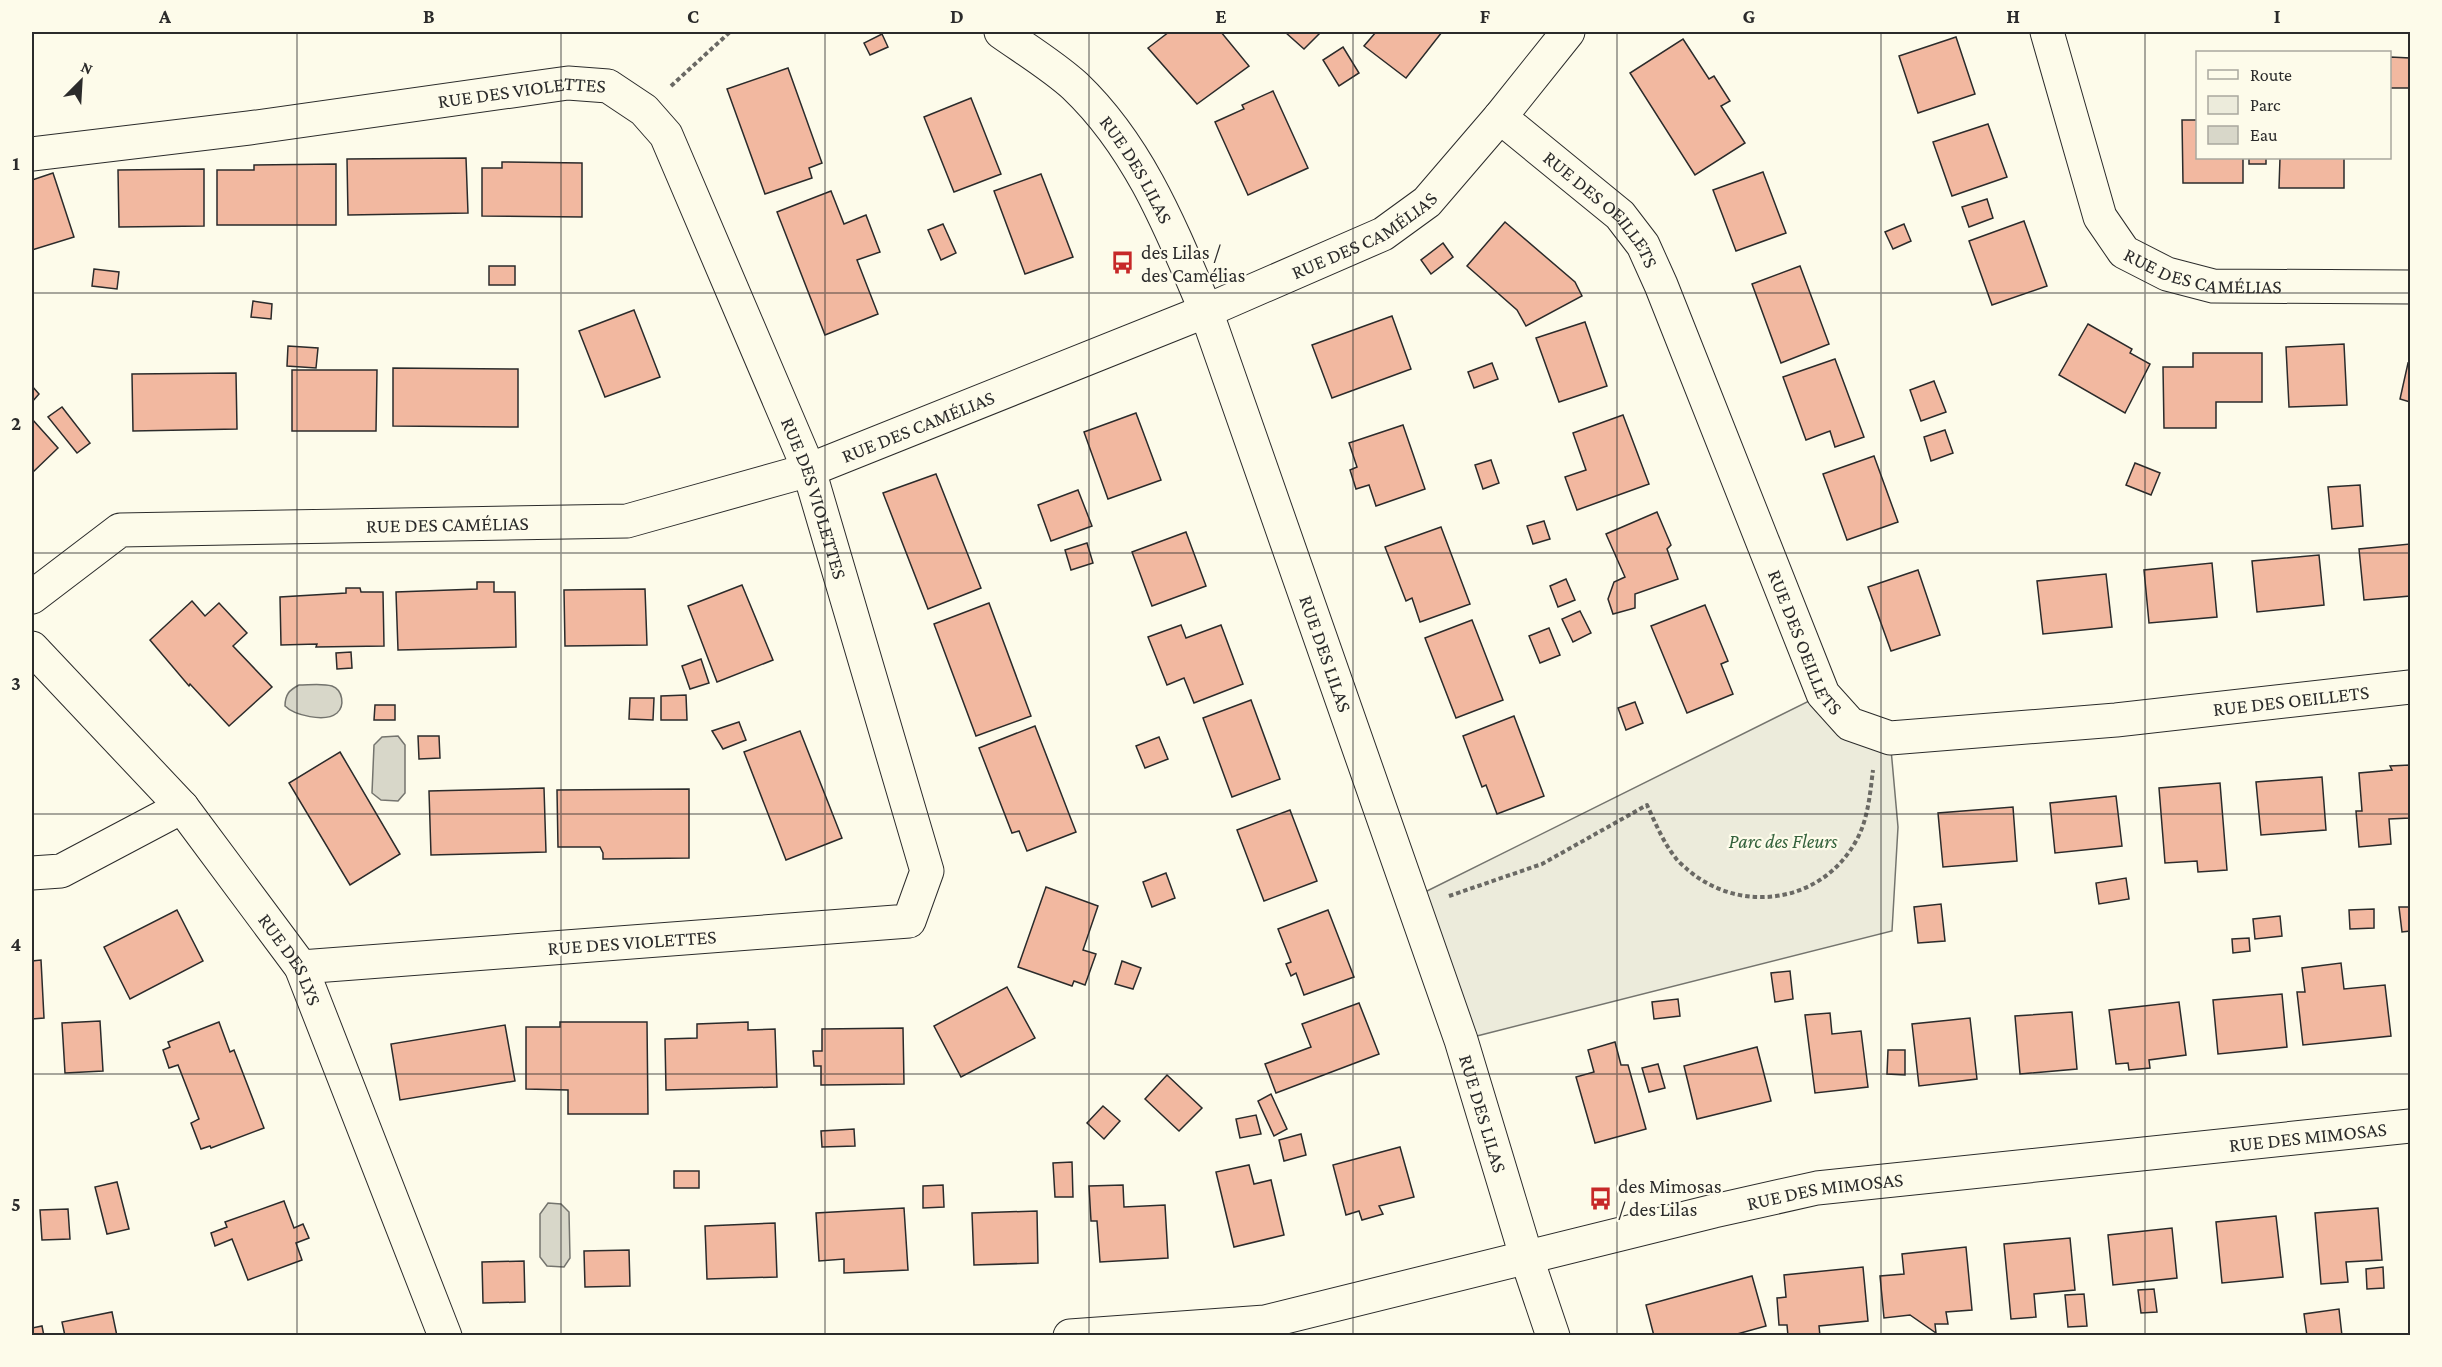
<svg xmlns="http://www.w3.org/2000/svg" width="2442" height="1367" viewBox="0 0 2442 1367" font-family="'Crimson Pro',serif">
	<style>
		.green { fill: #ecebdb; stroke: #74746e; stroke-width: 1.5 }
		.water { fill: #d8d7c9; stroke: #74746e; stroke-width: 1.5 }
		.building { fill: #f2b8a0; stroke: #2b2b2b; stroke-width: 1.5 }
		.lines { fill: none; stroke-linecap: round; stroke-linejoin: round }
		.minor-casing { stroke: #2b2b2b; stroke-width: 35 }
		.path { stroke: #6a6964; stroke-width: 4; stroke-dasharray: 4.5 3; stroke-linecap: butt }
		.minor { stroke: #fdfbea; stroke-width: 33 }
		.grid { fill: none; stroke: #2b2b2b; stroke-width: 1.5; stroke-opacity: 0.55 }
		.labels { text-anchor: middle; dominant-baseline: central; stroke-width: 4.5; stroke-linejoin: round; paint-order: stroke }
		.street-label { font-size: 20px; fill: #2b2b2b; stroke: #fdfbea }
		.poi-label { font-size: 20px; fill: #2b2b2b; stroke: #fdfbea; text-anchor: start }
		.park-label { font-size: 20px; font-style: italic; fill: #34623c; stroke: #fdfbea }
		.neatline { fill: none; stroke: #2b2b2b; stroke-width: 2 }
		.grid-label { font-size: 20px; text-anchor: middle; font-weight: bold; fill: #2b2b2b }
	</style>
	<rect width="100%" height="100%" fill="#fdfbea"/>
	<polygon class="green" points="1823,694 1890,738 1898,827 1892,931 1461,1040 1411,899"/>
	<g class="water">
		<path d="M299 685C309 685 322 683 332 686 343 690 345 706 337 713 325 723 294 715 285 706 285 695 289 690 299 685Z"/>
		<polygon points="398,736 405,745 405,793 398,801 381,800 372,793 374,745 382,737"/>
		<polygon points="548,1203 561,1204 569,1212 570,1258 564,1267 547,1266 540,1257 540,1214"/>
	</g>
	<g class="building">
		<polygon points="1169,32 1221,32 1249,66 1197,104 1148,48"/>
		<polygon points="1285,32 1321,32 1304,49"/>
		<polygon points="1376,32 1442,32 1406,78 1364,46"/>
		<polygon points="882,34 888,47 870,55 864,43"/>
		<polygon points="1956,37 1975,94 1918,113 1899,56"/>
		<polygon points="1683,39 1709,79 1714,76 1730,101 1721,106 1745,143 1695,175 1630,73"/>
		<polygon points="1343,47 1359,73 1339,86 1323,60"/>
		<polygon points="2390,57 2410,58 2410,88 2390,88"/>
		<polygon points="788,68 822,163 809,168 812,178 765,194 727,89"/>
		<polygon points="1273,91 1308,168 1248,195 1215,122 1244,109 1242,105"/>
		<polygon points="971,98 1001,174 954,192 924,117"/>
		<polygon points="2182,120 2198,120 2198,158 2243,158 2243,183 2183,183"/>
		<polygon points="1988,124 2007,177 1952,196 1933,142"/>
		<polygon points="466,158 468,213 348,215 347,159"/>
		<rect x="2249" y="158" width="17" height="6"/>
		<polygon points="2280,158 2344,158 2344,188 2279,188"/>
		<polygon points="502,162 582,163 582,217 482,216 482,168 502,168"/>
		<polygon points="336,164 336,225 217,225 217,170 254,170 254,165"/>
		<polygon points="204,169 204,226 119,227 118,170"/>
		<polygon points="1763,172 1786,233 1736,251 1713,190"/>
		<polygon points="53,173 74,237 32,250 32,180"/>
		<polygon points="1041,174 1073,257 1025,274 994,191"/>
		<polygon points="831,191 844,224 866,215 880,252 857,260 878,314 825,335 777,212"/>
		<polygon points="1987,199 1993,218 1969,227 1962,207"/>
		<polygon points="2024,221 2047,286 1992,305 1969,241"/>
		<polygon points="1505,222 1575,282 1582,296 1526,326 1517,310 1467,266"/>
		<polygon points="943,224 956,253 941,260 928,230"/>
		<polygon points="1904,224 1911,241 1893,249 1885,232"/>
		<polygon points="1443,243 1453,257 1431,274 1421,260"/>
		<rect x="489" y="266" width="26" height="19"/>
		<polygon points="1800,266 1829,344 1781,363 1752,284"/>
		<polygon points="94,269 119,272 117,289 92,286"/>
		<polygon points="253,301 272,304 271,319 251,317"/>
		<polygon points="634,310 660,377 605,397 579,331"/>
		<polygon points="1392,316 1411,369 1332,398 1312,345"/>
		<polygon points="1585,322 1607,386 1559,402 1536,338"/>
		<polygon points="2088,324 2132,349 2130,353 2150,364 2125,413 2059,375"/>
		<polygon points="2344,344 2347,405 2289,407 2286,347"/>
		<polygon points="288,346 318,348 316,368 287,366"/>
		<polygon points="2193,353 2262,353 2262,402 2216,402 2216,428 2164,428 2163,367 2193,367"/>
		<polygon points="1835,359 1864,437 1835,447 1830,431 1806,440 1783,377"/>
		<polygon points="1492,363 1498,379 1474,388 1468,372"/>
		<polygon points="2408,363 2410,364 2410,402 2400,399"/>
		<polygon points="393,368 518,369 518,427 393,426"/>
		<polygon points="292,370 377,370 376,431 292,431"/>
		<polygon points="236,373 237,429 133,431 132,374"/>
		<polygon points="1934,381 1946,412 1921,421 1910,390"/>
		<polygon points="32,386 39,394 32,402"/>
		<polygon points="62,407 90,443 77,453 48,417"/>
		<polygon points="1136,413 1161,480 1108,499 1084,432"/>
		<polygon points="1623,415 1649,484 1577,510 1565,477 1586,470 1573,433"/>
		<polygon points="32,419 58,448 32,473"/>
		<polygon points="1403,425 1425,489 1376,506 1369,485 1356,489 1350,470 1357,467 1349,443"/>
		<polygon points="1945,430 1953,453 1931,461 1924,437"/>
		<polygon points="1874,456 1898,522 1847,540 1823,474"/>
		<polygon points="1491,460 1499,483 1483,489 1475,465"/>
		<polygon points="2135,463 2160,473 2151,495 2126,485"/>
		<polygon points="936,474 981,588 928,609 883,493"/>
		<polygon points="2360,485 2363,526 2332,529 2328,487"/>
		<polygon points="1078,490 1092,526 1051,541 1038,505"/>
		<polygon points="1657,512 1671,545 1667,549 1678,579 1635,594 1635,608 1613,614 1608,599 1614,582 1625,577 1606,534"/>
		<polygon points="1544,521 1550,539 1533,544 1527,526"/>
		<polygon points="1441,527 1470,604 1420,622 1412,598 1406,601 1385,547"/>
		<polygon points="1186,532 1206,586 1152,606 1132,552"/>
		<polygon points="1087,543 1093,563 1071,570 1065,550"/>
		<polygon points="2410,544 2410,596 2364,600 2359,549"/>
		<polygon points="2319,555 2324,605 2257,612 2252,561"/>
		<polygon points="2212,563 2217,617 2149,623 2144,570"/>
		<polygon points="1918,570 1940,635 1891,651 1868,587"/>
		<polygon points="2106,574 2112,627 2043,634 2037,581"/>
		<polygon points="1566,579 1575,600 1558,607 1550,586"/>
		<polygon points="477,582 494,582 494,592 515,592 516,647 398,650 396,592 477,589"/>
		<polygon points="742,585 773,660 717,682 688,606"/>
		<polygon points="346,588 360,588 361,592 383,592 384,646 316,647 317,644 281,645 280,597 346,593"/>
		<polygon points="645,589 647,645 565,646 564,590"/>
		<polygon points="192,601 205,616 219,603 247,633 233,646 272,687 229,726 190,684 189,686 150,640"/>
		<polygon points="989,603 1031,716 976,736 934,624"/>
		<polygon points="1705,605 1728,661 1721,664 1733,694 1687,713 1651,626"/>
		<polygon points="1580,611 1591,633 1573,642 1562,619"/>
		<polygon points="1472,620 1503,700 1456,718 1425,638"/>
		<polygon points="1181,625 1186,638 1221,625 1243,684 1194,703 1184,678 1167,685 1148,637"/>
		<polygon points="1549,628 1560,655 1540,663 1529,636"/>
		<polygon points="351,652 352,668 337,669 336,653"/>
		<polygon points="701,659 709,683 690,689 682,666"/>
		<polygon points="686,695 687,720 661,720 661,696"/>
		<polygon points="630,698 654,698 653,720 629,719"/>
		<polygon points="1251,700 1280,779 1232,797 1203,718"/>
		<polygon points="1635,702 1643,723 1626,730 1618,708"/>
		<polygon points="375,705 395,705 395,720 374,720"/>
		<polygon points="1514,716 1544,796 1497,814 1486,785 1482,787 1463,736"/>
		<polygon points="739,722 746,740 723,749 712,731"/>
		<polygon points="1035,726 1076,832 1027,851 1019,831 1012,833 979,748"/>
		<polygon points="800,731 842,838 786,860 744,752"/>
		<polygon points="418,736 439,736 440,758 419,759"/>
		<polygon points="1159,737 1168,759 1145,768 1136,746"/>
		<polygon points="340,752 400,854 350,885 289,783"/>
		<polygon points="2410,765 2410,818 2389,819 2391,844 2359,847 2356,811 2362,811 2359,773 2392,770 2390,766"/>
		<polygon points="2322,777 2326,830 2261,835 2256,782"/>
		<polygon points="2220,783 2227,870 2198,872 2197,861 2165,863 2159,788"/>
		<polygon points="544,788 546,852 431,855 429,791"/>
		<polygon points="689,789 689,858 603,859 603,853 600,847 558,847 557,790"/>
		<polygon points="2116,796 2122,846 2055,853 2050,803"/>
		<polygon points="2013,807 2017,861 1943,867 1938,813"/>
		<polygon points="1290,810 1317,881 1264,901 1237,830"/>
		<polygon points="1166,873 1175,898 1152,907 1143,882"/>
		<polygon points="2126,878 2129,899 2099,904 2096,883"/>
		<polygon points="1046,887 1098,906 1083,950 1096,954 1085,985 1074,981 1072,986 1018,967"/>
		<polygon points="1941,904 1945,941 1918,943 1914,907"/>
		<polygon points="2399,907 2410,907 2410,931 2402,932"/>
		<polygon points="2374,909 2374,928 2350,929 2349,910"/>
		<polygon points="177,910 203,961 130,999 104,947"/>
		<polygon points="1328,910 1354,977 1304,995 1296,973 1291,976 1286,964 1291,962 1278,929"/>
		<polygon points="2280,916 2282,936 2255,939 2253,919"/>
		<polygon points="2249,938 2250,951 2233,953 2232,939"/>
		<polygon points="41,960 44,1018 32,1019 32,961"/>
		<polygon points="1122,961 1141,968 1133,989 1115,984"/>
		<polygon points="2341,963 2344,989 2385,985 2391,1036 2303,1045 2297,992 2305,992 2302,968"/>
		<polygon points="1790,971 1793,999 1775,1002 1771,973"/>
		<polygon points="1007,987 1035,1038 961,1077 934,1026"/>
		<polygon points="2282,994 2287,1047 2218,1054 2213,1000"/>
		<polygon points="1678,999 1680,1016 1654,1019 1652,1002"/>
		<polygon points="2179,1002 2186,1055 2149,1060 2150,1068 2129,1070 2128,1063 2116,1064 2109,1010"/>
		<polygon points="1359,1003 1379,1054 1276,1093 1265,1064 1311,1047 1302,1024"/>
		<polygon points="2072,1012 2077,1069 2020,1074 2015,1016"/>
		<polygon points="1830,1013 1832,1034 1861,1031 1868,1087 1815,1093 1805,1015"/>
		<polygon points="1970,1018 1977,1079 1919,1086 1912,1024"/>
		<polygon points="100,1021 103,1071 65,1073 62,1023"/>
		<polygon points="219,1022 230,1052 234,1050 264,1128 211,1148 210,1146 201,1149 191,1123 199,1119 178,1065 169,1068 163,1050 170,1047 168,1042"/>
		<polygon points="560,1022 647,1022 648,1114 568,1114 568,1090 526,1089 526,1027 560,1027"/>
		<polygon points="748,1022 748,1030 775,1029 777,1087 666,1090 665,1039 697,1038 697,1024"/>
		<polygon points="505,1025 515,1081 400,1100 391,1044"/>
		<polygon points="903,1028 904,1084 821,1085 821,1066 814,1066 813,1051 822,1051 822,1029"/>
		<polygon points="1615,1042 1621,1065 1628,1065 1646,1129 1595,1143 1576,1077 1594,1072 1588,1050"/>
		<polygon points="1757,1047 1771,1101 1697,1119 1684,1066"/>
		<polygon points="1888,1050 1905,1050 1905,1075 1887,1074"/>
		<polygon points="1658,1064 1665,1088 1649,1092 1642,1068"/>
		<polygon points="1167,1075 1202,1108 1179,1131 1145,1099"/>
		<polygon points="1271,1094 1287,1129 1274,1136 1258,1101"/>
		<polygon points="1103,1106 1120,1121 1104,1139 1087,1123"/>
		<polygon points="1256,1115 1261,1134 1240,1138 1236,1119"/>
		<polygon points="854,1129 855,1146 822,1147 821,1131"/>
		<polygon points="1301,1134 1306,1155 1284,1161 1279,1140"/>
		<polygon points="1400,1147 1414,1197 1379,1206 1383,1214 1362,1220 1359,1211 1346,1215 1333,1165"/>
		<polygon points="1072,1162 1073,1197 1055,1197 1053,1163"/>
		<polygon points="1249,1165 1254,1184 1271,1180 1284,1235 1234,1247 1216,1172"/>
		<rect x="674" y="1171" width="25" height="17"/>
		<polygon points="117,1182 129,1229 107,1234 95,1187"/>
		<polygon points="943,1185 944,1207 923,1208 923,1186"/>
		<polygon points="1123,1185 1124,1207 1165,1205 1168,1258 1100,1262 1097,1221 1091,1221 1089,1186"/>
		<polygon points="284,1201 294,1228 303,1224 309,1238 296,1243 302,1260 248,1280 232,1239 215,1246 211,1233 227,1227 225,1222"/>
		<polygon points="904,1208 908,1270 844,1273 844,1259 819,1261 816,1213"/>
		<polygon points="2378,1208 2382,1260 2346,1262 2348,1282 2321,1284 2315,1213"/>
		<polygon points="68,1209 70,1239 42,1240 40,1210"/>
		<polygon points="1037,1211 1038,1263 974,1265 972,1213"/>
		<polygon points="2276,1216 2283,1277 2222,1283 2216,1222"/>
		<polygon points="775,1223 777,1277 707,1279 705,1226"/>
		<polygon points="2172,1228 2177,1278 2113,1285 2108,1235"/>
		<polygon points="2070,1238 2075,1290 2034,1294 2036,1317 2011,1319 2004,1244"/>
		<polygon points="1966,1247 1972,1310 1946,1312 1948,1324 1935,1324 1936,1333 1910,1315 1884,1318 1880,1276 1904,1274 1902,1254"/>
		<polygon points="629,1250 630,1286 585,1287 584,1251"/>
		<polygon points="524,1261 525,1302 483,1303 482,1262"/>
		<polygon points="1863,1267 1868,1321 1819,1326 1820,1336 1788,1336 1787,1325 1779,1325 1777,1298 1786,1297 1784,1275"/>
		<polygon points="2383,1267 2384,1288 2367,1289 2366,1269"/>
		<polygon points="1752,1276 1766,1326 1730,1336 1654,1336 1646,1305"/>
		<polygon points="2154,1289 2157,1312 2141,1313 2138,1290"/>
		<polygon points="2084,1294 2087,1326 2068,1327 2065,1295"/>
		<polygon points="2339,1309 2342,1336 2307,1336 2304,1314"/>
		<polygon points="112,1312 117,1336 65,1336 62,1322"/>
		<polygon points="42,1326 44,1336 32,1336 32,1328"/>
	</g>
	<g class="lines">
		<defs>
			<g id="minor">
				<path id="s1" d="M1001 32C1025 49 1053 66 1075 86 1140 148 1172 231 1206 311L1461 1040 1527 1259 1553 1336"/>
				<path id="s2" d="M2047 32 2100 217 2124 252 2167 274 2213 286 2410 287"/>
				<path id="s3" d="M1500 117 1620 215 1643 245 1661 285 1823 694 1850 724 1890 738 2116 720 2410 687"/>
				<path id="s4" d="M32 154 249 128 568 83 608 86 644 110 666 135 809 470 927 871 909 921 301 967"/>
				<path id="s5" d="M32 597 120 530 627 521 809 470 1206 311 1383 234 1427 202 1500 117 1568 32"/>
				<path id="s6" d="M32 648 182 807 301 967 445 1336"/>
				<polyline points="32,873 61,871 182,807"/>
				<path id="s7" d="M1070 1336 1265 1322 1714 1211 1817 1188 2410 1126"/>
			</g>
		</defs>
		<use href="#minor" class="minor-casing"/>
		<g class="path">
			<polyline points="671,86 730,32"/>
			<path d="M1449 896 1542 864 1647 805C1655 822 1663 842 1675 857 1678 862 1684 866 1688 870 1741 915 1822 903 1856 841 1868 820 1870 794 1873 770"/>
		</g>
		<use href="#minor" class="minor"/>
	</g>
	<path class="grid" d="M297 32V1336M561 32V1336M825 32V1336M1089 32V1336M1353 32V1336M1617 32V1336M1881 32V1336M2145 32V1336M32 293H2410M32 553H2410M32 814H2410M32 1074H2410"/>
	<defs>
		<symbol id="bus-bare" viewBox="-9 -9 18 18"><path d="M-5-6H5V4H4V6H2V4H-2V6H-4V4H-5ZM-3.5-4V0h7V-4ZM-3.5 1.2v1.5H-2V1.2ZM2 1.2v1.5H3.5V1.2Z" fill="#c62828" stroke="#fdfbea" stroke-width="2.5" paint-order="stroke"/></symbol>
	</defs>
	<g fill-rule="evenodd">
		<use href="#bus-bare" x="1106" y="246" width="33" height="33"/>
		<use href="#bus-bare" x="1584" y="1182" width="33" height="33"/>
	</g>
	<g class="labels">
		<g class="street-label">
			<text stroke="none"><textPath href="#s4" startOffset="494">RUE DES VIOLETTES</textPath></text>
			<text stroke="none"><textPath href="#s1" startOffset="196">RUE DES LILAS</textPath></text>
			<text stroke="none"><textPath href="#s3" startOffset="138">RUE DES OEILLETS</textPath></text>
			<text stroke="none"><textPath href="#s5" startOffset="1410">RUE DES CAMÉLIAS</textPath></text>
			<text stroke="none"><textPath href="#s2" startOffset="318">RUE DES CAMÉLIAS</textPath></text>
			<text stroke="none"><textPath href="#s5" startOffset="924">RUE DES CAMÉLIAS</textPath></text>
			<text stroke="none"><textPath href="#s4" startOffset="1050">RUE DES VIOLETTES</textPath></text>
			<text stroke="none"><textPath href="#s5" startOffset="438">RUE DES CAMÉLIAS</textPath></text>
			<text stroke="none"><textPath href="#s3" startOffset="622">RUE DES OEILLETS</textPath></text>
			<text stroke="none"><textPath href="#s1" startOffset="717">RUE DES LILAS</textPath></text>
			<text stroke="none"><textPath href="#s3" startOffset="1162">RUE DES OEILLETS</textPath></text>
			<text transform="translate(632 942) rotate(-4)">RUE DES VIOLETTES</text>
			<text stroke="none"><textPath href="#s6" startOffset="406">RUE DES LYS</textPath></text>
			<text stroke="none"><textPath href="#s1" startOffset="1203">RUE DES LILAS</textPath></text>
			<text stroke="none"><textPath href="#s7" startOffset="1257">RUE DES MIMOSAS</textPath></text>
			<text stroke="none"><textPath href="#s7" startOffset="771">RUE DES MIMOSAS</textPath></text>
		</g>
		<g class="poi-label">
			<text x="1141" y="252">des Lilas /<tspan x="1141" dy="23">des Camélias</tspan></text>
			<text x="1618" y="1186">des Mimosas<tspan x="1618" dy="23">/ des Lilas</tspan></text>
		</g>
		<g class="park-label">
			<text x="1783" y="841">Parc des Fleurs</text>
		</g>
	</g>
	<rect width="2442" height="1367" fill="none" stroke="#fdfbea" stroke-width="66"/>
	<rect x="2196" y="51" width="195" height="108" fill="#fdfbea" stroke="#a9a89e" stroke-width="1.5"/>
	<rect x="2208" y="70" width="30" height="9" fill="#fdfbea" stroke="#a9a89e" stroke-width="1.5"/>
	<text x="2250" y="81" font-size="18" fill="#2b2b2b">Route</text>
	<rect x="2208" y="96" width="30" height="18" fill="#ecebdb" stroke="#a9a89e" stroke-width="1.5"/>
	<text x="2250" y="111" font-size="18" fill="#2b2b2b">Parc</text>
	<rect x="2208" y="126" width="30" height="18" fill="#d8d7c9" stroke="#a9a89e" stroke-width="1.5"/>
	<text x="2250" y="141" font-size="18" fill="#2b2b2b">Eau</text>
	<g transform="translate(81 81) rotate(24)" stroke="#fdfbea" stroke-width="4.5" paint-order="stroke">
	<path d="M0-4.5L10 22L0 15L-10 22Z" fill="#2b2b2b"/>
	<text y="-9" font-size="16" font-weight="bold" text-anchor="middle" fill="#2b2b2b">N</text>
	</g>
	<rect x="33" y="33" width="2376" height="1301" class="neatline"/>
	<g class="grid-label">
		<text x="165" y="23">A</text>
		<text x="429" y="23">B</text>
		<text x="693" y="23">C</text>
		<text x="957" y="23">D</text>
		<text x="1221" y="23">E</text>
		<text x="1485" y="23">F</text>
		<text x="1749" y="23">G</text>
		<text x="2013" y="23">H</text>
		<text x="2277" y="23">I</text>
		<text x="16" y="170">1</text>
		<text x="16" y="430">2</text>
		<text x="16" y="690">3</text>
		<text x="16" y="951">4</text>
		<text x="16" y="1211">5</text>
	</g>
</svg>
